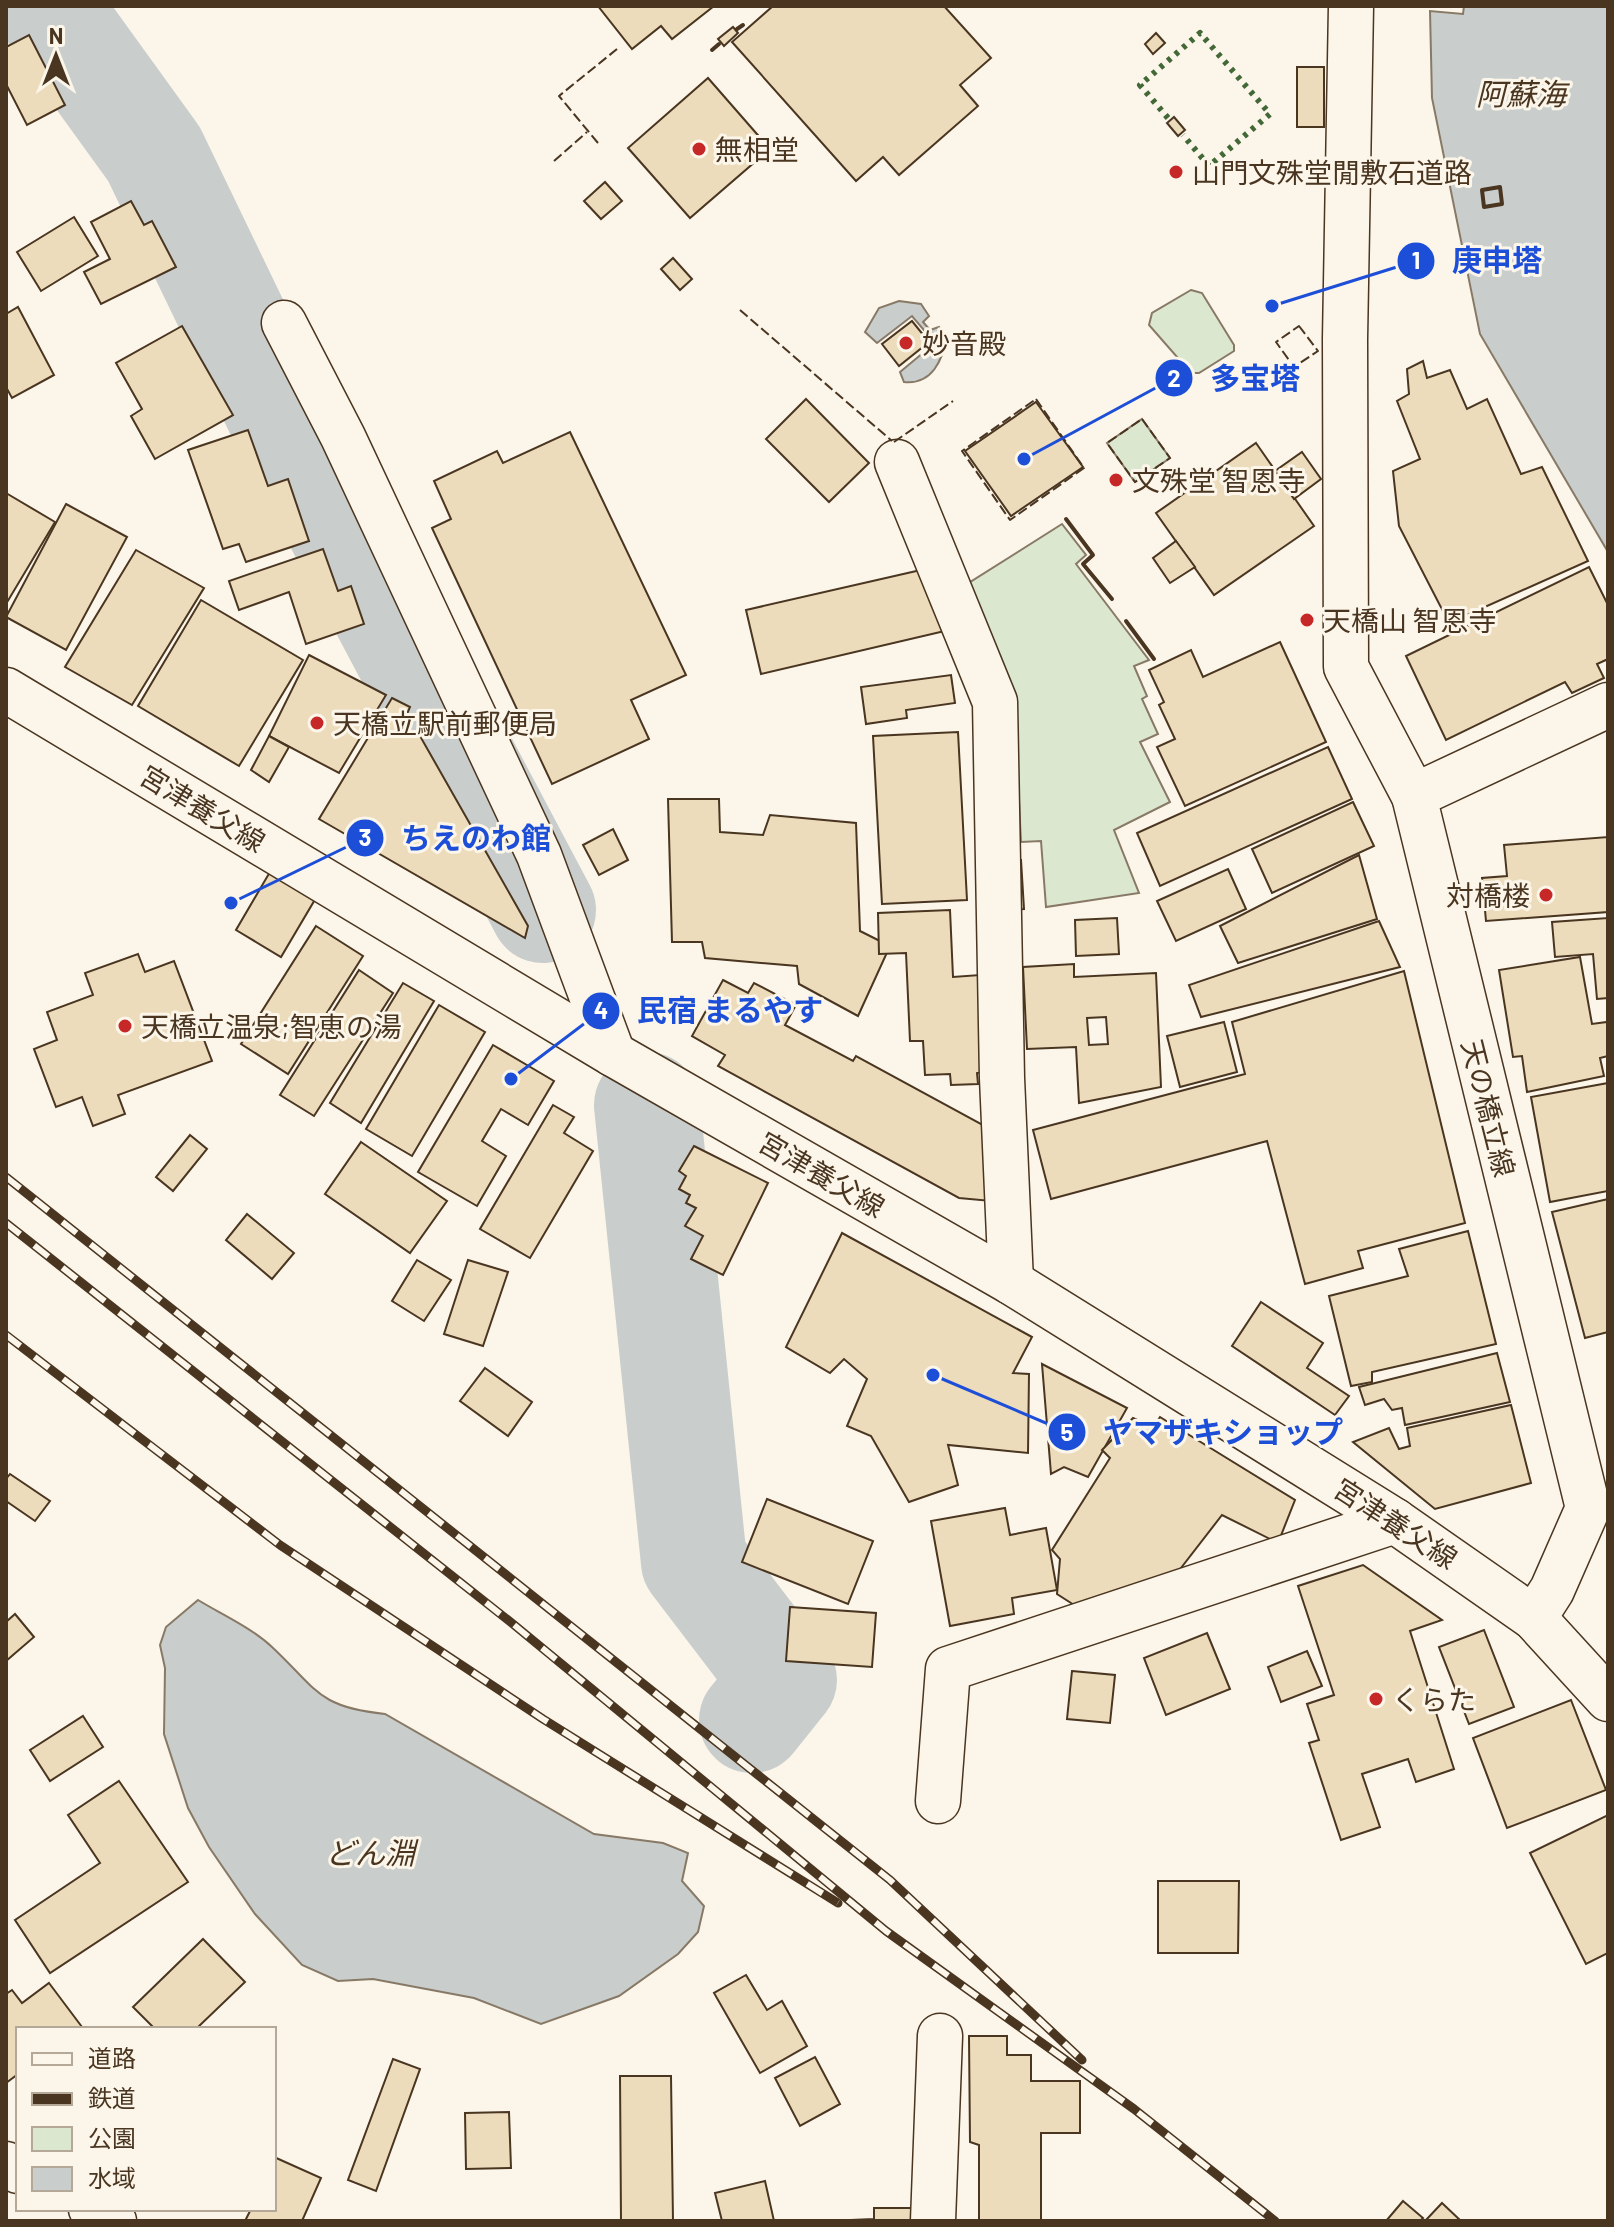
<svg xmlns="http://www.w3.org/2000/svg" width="1614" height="2227" viewBox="0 0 1614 2227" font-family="Barlow,'Noto Sans JP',sans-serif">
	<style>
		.green { fill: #dce7d0; stroke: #887966; stroke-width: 2 }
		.water { fill: #c9cecd; stroke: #887966; stroke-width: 2 }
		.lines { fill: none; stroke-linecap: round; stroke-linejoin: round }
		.river { stroke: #c9cecd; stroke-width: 106 }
		.building { fill: #ecdcbc; stroke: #4a3520; stroke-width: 2; fill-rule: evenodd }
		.minor-casing { stroke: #4a3520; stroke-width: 47 }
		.major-casing { stroke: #4a3520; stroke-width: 47 }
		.minor { stroke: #fbf6e9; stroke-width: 44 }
		.major { stroke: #fbf6e9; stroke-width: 44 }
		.rail-casing { stroke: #4a3520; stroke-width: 9 }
		.rail { stroke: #fbf6e9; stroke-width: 6; stroke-dasharray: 18; stroke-linecap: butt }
		.hedge { stroke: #436837; stroke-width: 6; stroke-dasharray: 4 6; stroke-linecap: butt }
		.fence { stroke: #4a3520; stroke-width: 2; stroke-dasharray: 10 4; stroke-linecap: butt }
		.wall { stroke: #4a3520; stroke-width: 4 }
		.poi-dot { fill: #c62828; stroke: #fbf6e9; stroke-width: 3 }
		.labels { text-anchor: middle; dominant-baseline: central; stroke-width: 6; stroke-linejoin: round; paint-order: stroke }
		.poi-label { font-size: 28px; fill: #4a3520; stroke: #fbf6e9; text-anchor: start }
		.street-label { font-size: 28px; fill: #4a3520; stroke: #fbf6e9 }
		.water-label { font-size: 30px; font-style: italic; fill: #4a3520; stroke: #fbf6e9 }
		.leader { fill: none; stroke: #1d4ed8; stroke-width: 3 }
		.callout-dot { fill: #1d4ed8; stroke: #fbf6e9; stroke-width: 3 }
		.mark-label { font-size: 24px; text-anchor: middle; font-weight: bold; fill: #fff }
		.callout-label { font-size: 30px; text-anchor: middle; font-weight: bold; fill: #1d4ed8; stroke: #fbf6e9; stroke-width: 6; stroke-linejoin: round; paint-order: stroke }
	</style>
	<rect width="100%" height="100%" fill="#fbf6e9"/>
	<g class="green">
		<polygon points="1191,290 1202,293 1234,345 1234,351 1199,373 1191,373 1149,325 1152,313"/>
		<polygon points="1142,419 1170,458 1135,482 1107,443"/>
		<polygon points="1062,524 1086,555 1076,564 1149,660 1134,666 1147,696 1142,699 1158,734 1140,742 1170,802 1114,830 1139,893 1046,907 1041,841 1021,842 1014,700 964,586"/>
	</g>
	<g class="water">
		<polygon points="1464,6 1608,6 1608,552 1480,334 1432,98 1430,11 1463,14"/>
		<path d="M899 301 921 304 929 316 923 322 930 330 939 327 946 337C943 360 932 385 904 382L900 372 935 343 912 316 877 343 865 332 879 308Z"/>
		<path d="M198 1600C221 1614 252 1628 272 1647 317 1689 317 1707 385 1714L594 1834 663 1843 688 1853 682 1881 704 1906 698 1932 678 1954 619 1996 541 2024 474 1998 373 1979 338 1981 302 1965 255 1914 209 1847 188 1808 164 1734 165 1668 160 1645 166 1627Z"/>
	</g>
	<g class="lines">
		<g class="river">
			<polyline points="47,6 154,154 277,409 543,910"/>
			<polyline points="647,1105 694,1562 784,1680 752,1720"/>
		</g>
	</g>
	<g class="building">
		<polygon points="598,6 714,6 672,39 661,26 632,49"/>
		<polygon points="773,6 944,6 991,58 960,85 978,106 899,175 883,157 856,181 732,42"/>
		<polygon points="733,27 738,33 724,46 718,39"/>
		<polygon points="1156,33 1165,43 1153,54 1145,44"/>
		<polygon points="29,35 65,105 27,125 6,84 6,47"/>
		<rect x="1297" y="67" width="27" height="60"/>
		<polygon points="708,78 770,149 690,218 628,148"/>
		<polygon points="1174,117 1185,130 1178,136 1167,123"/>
		<polygon points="605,182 622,201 601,219 584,201"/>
		<polygon points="131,201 144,225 152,221 176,267 101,304 84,272 110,259 91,222"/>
		<polygon points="74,217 98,256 41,291 17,252"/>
		<polygon points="673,258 692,279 680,290 661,269"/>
		<polygon points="18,307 54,375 12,398 6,387 6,314"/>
		<polygon points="912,321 929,342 899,366 882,344"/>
		<polygon points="182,326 233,415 155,459 131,416 142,409 116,363"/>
		<polygon points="1423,361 1427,378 1450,370 1467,409 1487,399 1521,474 1542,467 1588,561 1449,623 1399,526 1393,471 1420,459 1397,401 1409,394 1407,369"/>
		<polygon points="806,399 869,463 829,502 766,439"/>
		<polygon points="1036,402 1083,467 1011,516 965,451"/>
		<polygon points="248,430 268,486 288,479 309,541 246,562 239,544 223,549 188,450"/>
		<polygon points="570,432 686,675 631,700 649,739 552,784 432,528 451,519 434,481 497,451 503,463"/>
		<polygon points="1256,443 1314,526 1214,595 1156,513"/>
		<polygon points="1302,452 1321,479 1294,499 1275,471"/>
		<polygon points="6,493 55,522 6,604"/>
		<polygon points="66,504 127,537 66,650 6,617"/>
		<polygon points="1176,541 1195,567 1170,583 1153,558"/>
		<polygon points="323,549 338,591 351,586 364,624 306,644 289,592 239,610 229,581"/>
		<polygon points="136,550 204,588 132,705 65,667"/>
		<polygon points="934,567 949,630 761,674 746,610"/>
		<polygon points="1589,567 1608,605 1608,659 1597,664 1604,678 1572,693 1565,682 1446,740 1406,656"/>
		<polygon points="201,600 303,660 239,766 138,706"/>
		<polygon points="1280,642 1326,742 1185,806 1157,747 1175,739 1159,705 1164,702 1149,670 1191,650 1203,677"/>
		<polygon points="309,655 386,695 339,773 269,736"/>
		<polygon points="951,675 955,703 906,710 907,718 866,724 861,687"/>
		<polygon points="392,698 410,707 401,728 420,736 528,926 525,938 319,819"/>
		<polygon points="958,732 967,900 882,904 873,736"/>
		<polygon points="269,736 289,747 269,782 251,770"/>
		<polygon points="1328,747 1352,799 1160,886 1137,833"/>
		<polygon points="668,799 719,799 720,832 763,835 770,815 856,823 860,931 890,946 858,1016 799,984 797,966 705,958 702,942 672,942"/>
		<polygon points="1353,802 1374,846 1272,893 1252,849"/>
		<polygon points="613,829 628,860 599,875 583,845"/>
		<polygon points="1608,837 1608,912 1486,921 1482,878 1507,876 1504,845"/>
		<polygon points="1359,855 1377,919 1238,963 1220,926"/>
		<polygon points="1009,860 1021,860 1024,909 1011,910"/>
		<polygon points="274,865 320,891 281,957 236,930"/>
		<polygon points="1228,869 1246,909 1176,941 1157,901"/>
		<polygon points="950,910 953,977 980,975 985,1072 977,1073 978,1084 951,1085 950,1074 925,1075 923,1041 910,1041 906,953 879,954 878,913"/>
		<polygon points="1117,918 1119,954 1076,956 1075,920"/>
		<polygon points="1608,918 1608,998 1597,999 1593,954 1555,957 1552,922"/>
		<polygon points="1379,921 1400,967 1201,1017 1189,985"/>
		<polygon points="316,926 363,956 288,1074 241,1044"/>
		<polygon points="138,954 145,972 174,961 212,1061 118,1095 125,1114 93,1126 82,1097 56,1107 34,1049 57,1040 47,1012 93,995 85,973"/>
		<polygon points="1580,957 1592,1024 1607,1022 1608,1056 1600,1058 1604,1076 1527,1092 1522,1056 1513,1057 1499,970"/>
		<path d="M1074 964V977L1156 973 1161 1087 1079 1103 1076 1047 1027 1049 1023 967ZM1106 1017 1108 1044 1089 1045 1087 1018Z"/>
		<polygon points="359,970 393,993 314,1116 280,1095"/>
		<polygon points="1404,971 1465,1223 1358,1251 1363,1268 1305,1284 1267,1141 1051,1199 1033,1130 1245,1074 1232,1022"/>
		<polygon points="723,980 748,993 754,983 796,1005 785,1025 853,1061 856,1056 994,1131 991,1201 959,1198 718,1066 725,1055 692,1036"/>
		<polygon points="403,983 434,1001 361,1123 330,1103"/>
		<polygon points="439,1005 485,1032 412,1156 366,1129"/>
		<polygon points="1224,1022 1237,1072 1180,1087 1167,1036"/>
		<polygon points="493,1045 554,1081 528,1125 501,1109 482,1141 506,1156 477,1206 418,1172"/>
		<polygon points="1608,1083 1608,1191 1550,1202 1531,1097"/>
		<polygon points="553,1105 574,1117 564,1133 593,1151 530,1258 480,1229"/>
		<polygon points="190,1135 207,1149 173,1191 156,1177"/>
		<polygon points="361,1142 447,1201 410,1253 325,1194"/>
		<polygon points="694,1146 768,1183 723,1275 691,1259 703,1236 685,1226 696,1208 686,1203 690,1195 679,1189 686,1176 679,1171"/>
		<polygon points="1608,1199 1608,1332 1585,1338 1552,1212"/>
		<polygon points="247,1214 294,1253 272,1279 226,1240"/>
		<polygon points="1468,1231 1496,1344 1372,1372 1372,1382 1351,1386 1329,1296 1408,1276 1399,1249"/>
		<polygon points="842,1233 1032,1337 1013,1373 1029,1374 1028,1453 948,1445 958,1485 909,1502 871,1436 847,1426 867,1379 844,1359 830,1373 786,1347"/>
		<polygon points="417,1260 451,1280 424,1321 392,1301"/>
		<polygon points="468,1260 508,1272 483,1346 444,1334"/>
		<polygon points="1261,1302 1323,1343 1307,1368 1349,1396 1335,1415 1232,1346"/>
		<polygon points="1497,1353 1510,1402 1405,1425 1402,1408 1392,1410 1384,1399 1365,1405 1359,1387"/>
		<polygon points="1042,1364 1127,1408 1088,1477 1064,1467 1051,1474"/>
		<polygon points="485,1368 532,1402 508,1436 460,1401"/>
		<polygon points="1511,1405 1531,1483 1435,1509 1353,1442 1389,1428 1399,1449 1410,1446 1407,1428"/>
		<polygon points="1160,1417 1295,1500 1278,1543 1222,1515 1174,1577 1085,1612 1057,1594 1060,1559 1052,1550 1110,1458 1102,1450 1133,1418 1153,1427"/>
		<polygon points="10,1474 50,1501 35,1521 6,1501 6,1479"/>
		<polygon points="767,1499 873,1541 848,1604 742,1562"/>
		<polygon points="1005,1508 1010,1535 1046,1528 1057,1590 1012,1598 1014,1614 950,1626 931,1521"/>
		<polygon points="1363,1565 1442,1620 1410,1631 1454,1769 1416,1782 1408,1759 1362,1774 1380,1827 1341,1840 1309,1743 1319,1740 1307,1704 1334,1695 1298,1586"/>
		<polygon points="790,1607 876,1613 872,1667 786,1661"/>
		<polygon points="15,1614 34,1637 6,1661 6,1622"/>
		<polygon points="1484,1630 1514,1707 1469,1724 1439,1647"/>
		<polygon points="1207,1633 1230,1689 1166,1715 1144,1658"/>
		<polygon points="1307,1651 1322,1686 1281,1702 1268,1667"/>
		<polygon points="1072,1671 1115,1675 1110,1723 1067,1719"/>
		<polygon points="1571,1700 1606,1790 1507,1828 1473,1738"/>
		<polygon points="83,1716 103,1747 50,1781 30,1750"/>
		<polygon points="119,1781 188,1882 50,1973 15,1920 100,1863 68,1815"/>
		<polygon points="1608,1815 1608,1953 1586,1964 1530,1853"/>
		<polygon points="1158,1881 1239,1881 1238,1953 1158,1953"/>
		<polygon points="203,1939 245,1982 196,2029 155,2029 133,2007"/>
		<polygon points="746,1975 767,2010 782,2001 807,2046 760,2073 714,1993"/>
		<polygon points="49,1983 82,2027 18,2029 18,2074 6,2083 6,1994 12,1990 22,2003"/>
		<polygon points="969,2036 1007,2036 1007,2055 1031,2055 1031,2081 1080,2081 1080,2133 1041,2133 1041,2221 979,2221 979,2145 970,2142"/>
		<polygon points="815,2057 840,2104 800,2126 775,2078"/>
		<polygon points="393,2059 420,2069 376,2191 348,2180"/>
		<polygon points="620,2076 671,2076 673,2221 621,2221"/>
		<polygon points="509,2112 511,2168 466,2169 465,2113"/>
		<polygon points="274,2157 321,2178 302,2221 245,2221 251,2209 274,2209"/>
		<polygon points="765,2181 774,2221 722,2221 715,2193"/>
		<polygon points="1403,2201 1423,2218 1420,2221 1386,2221"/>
		<polygon points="1442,2203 1461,2221 1425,2221"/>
		<polygon points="874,2208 916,2208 916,2221 827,2221 874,2219"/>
	</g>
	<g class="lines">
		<defs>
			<g id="minor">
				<polyline points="1351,6 1345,339 1346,667 1414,796"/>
				<polyline points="284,323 343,437 539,855 613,1054"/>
				<polyline points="897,462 995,702 1002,1078 1011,1282"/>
				<polyline points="938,1801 948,1669 1395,1521"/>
				<polyline points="6,2164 18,2171"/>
				<polyline points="91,2209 114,2221"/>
				<polyline points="933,2221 940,2036"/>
			</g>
			<g id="major">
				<polyline points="6,690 613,1054 1011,1282 1395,1521 1534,1618 1608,1699"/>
				<polyline points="1534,1618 1552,1590 1588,1508 1414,796 1608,705"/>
			</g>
		</defs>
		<use href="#minor" class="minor-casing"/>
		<use href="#major" class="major-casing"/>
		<use href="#minor" class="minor"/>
		<use href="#major" class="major"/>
		<defs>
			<g id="rail">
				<polyline points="6,1177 890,1880 1082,2060"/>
				<polyline points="6,1223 513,1624 886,1931 1134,2109 1275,2221"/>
				<polyline points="6,1335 280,1545 543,1719 838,1903"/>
			</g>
		</defs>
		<use href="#rail" class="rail-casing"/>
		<use href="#rail" class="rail"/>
		<polyline class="hedge" points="1168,118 1140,85 1200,33 1270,114 1209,166 1183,135"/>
		<g class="fence">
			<polyline points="598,143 559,96 617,49"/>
			<polyline points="554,161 587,132"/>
			<polyline points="740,310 892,441"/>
			<polygon points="1299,326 1318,351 1294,367 1276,342"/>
			<polygon points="1036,399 1084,468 1010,520 962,451"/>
			<polygon points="1142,419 1170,458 1135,482 1107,443"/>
			<polyline points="894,442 953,401"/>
		</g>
		<g class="wall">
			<polyline points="737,29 743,25"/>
			<polyline points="712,50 719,44"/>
			<polygon points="1500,187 1502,204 1484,207 1482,190"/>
			<polyline points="1066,519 1093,555 1083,564 1112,599"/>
			<polyline points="1126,621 1154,659"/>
		</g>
	</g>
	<g class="poi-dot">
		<circle cx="699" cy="149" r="8"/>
		<circle cx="1176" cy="172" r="8"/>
		<circle cx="906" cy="343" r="8"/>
		<circle cx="1116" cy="480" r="8"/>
		<circle cx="1307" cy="620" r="8"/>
		<circle cx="317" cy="723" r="8"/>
		<circle cx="1546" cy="895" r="8"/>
		<circle cx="125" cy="1026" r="8"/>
		<circle cx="1376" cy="1699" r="8"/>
	</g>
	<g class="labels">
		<g class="poi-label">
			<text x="715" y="149">無相堂</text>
			<text x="1192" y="172">山門文殊堂閒敷石道路</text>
			<text x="922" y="343">妙音殿</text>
			<text x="1132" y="480">文殊堂 智恩寺</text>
			<text x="1323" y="620">天橋山 智恩寺</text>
			<text x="333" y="723">天橋立駅前郵便局</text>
			<text x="1530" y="895" text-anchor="end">対橋楼</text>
			<text x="141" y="1026">天橋立温泉;智恵の湯</text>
			<text x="1392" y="1699">くらた</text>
		</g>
		<g class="street-label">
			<text transform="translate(203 808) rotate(31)">宮津養父線</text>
			<text transform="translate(1489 1108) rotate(76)">天の橋立線</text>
			<text transform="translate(822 1174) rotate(30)">宮津養父線</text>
			<text transform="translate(1396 1523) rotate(33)">宮津養父線</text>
		</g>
		<g class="water-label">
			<text x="1521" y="93">阿蘇海</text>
			<text x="370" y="1852">どん淵</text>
		</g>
	</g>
	<path class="leader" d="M1272 306L1416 261M1024 459L1174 378M231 903L365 838M511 1079L601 1011M933 1375L1067 1432"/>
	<g class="callout-dot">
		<circle cx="1272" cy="306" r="8"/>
		<circle cx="1024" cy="459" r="8"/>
		<circle cx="231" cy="903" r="8"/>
		<circle cx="511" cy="1079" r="8"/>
		<circle cx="933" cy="1375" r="8"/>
		<circle cx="1416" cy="261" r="20"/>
		<circle cx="1174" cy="378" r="20"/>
		<circle cx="365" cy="838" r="20"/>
		<circle cx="601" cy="1011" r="20"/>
		<circle cx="1067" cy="1432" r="20"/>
	</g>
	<g class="mark-label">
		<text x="1416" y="269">1</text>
		<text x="1174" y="387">2</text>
		<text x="365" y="846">3</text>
		<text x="601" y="1019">4</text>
		<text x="1067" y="1441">5</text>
	</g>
	<g class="callout-label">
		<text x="1497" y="271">庚申塔</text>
		<text x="1255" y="389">多宝塔</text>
		<text x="476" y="849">ちえのわ館</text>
		<text x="730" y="1021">民宿 まるやす</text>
		<text x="1223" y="1443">ヤマザキショップ</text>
	</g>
	<rect width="1614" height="2227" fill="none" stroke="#4a3520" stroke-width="16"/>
	<rect x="16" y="2027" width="260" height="184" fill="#fbf6e9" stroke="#b4a999" stroke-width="2"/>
	<rect x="32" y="2053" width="40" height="12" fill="#fbf6e9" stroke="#b4a999" stroke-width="2"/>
	<text x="88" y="2067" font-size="24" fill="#4a3520">道路</text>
	<rect x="32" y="2093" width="40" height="12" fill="#4a3520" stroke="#b4a999" stroke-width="2"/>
	<text x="88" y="2107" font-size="24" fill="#4a3520">鉄道</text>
	<rect x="32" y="2127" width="40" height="24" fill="#dce7d0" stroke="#b4a999" stroke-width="2"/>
	<text x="88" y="2147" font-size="24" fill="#4a3520">公園</text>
	<rect x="32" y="2167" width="40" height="24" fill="#c9cecd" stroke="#b4a999" stroke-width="2"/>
	<text x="88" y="2187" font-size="24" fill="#4a3520">水域</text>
	<g transform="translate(56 56)" stroke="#fbf6e9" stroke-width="6" paint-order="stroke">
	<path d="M0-6L14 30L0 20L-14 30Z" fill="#4a3520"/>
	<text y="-12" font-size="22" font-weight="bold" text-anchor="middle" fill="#4a3520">N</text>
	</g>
</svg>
